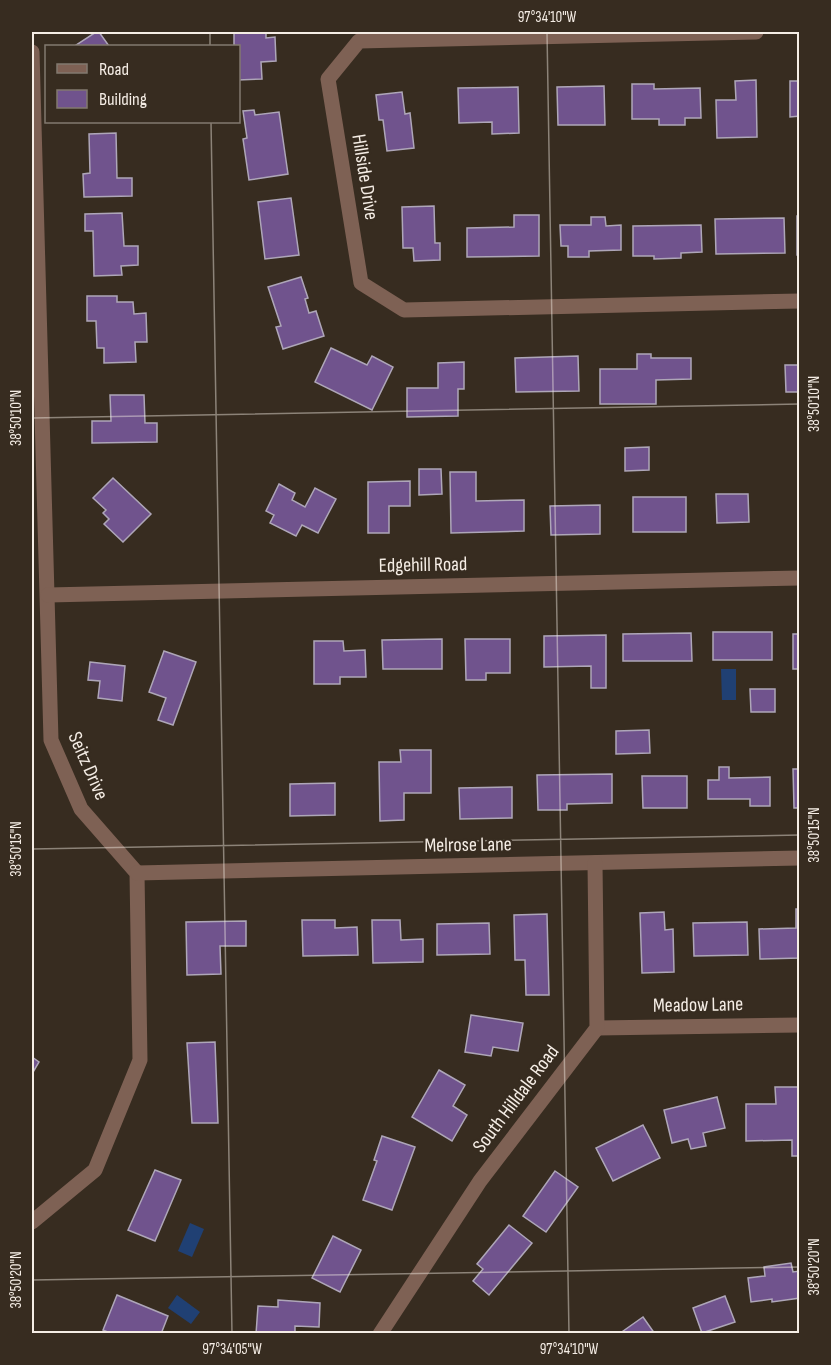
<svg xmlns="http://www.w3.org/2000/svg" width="831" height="1365" viewBox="0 0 831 1365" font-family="'Sofia Sans Condensed',sans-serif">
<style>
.water{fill:#204073}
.building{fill:#70538d;stroke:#aea6b8;stroke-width:1.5}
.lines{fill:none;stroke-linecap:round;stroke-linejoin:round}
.minor{stroke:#7e6154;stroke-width:15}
.ticks{fill:none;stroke:#f5ede5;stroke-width:1.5;stroke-opacity:0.45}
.labels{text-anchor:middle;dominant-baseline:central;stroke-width:4.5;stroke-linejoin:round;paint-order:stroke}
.street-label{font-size:20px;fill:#f5ede5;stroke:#372c20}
.neatline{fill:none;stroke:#f5ede5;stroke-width:2}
.ticks-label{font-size:15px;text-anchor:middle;fill:#f5ede5}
</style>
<rect width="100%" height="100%" fill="#372c20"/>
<g class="water">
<path d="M 721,669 L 736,669 L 736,700 L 722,700 Z"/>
<path d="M 190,1223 L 204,1229 L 192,1257 L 178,1251 Z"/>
<path d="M 177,1295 L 200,1312 L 191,1324 L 168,1308 Z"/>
</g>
<g class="building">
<path d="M 96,32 L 99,32 L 109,46 L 77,46 L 76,45 Z"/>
<path d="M 234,32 L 266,32 L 266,38 L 275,37 L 276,61 L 261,62 L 262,79 L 238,80 L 238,46 L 234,46 Z"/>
<path d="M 756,80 L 757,137 L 717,138 L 716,100 L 736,100 L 735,81 Z"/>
<path d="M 790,81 L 800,81 L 800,116 L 790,117 Z"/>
<path d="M 632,84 L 654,84 L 654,89 L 700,88 L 701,118 L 685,118 L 685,125 L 659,125 L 659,119 L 632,119 Z"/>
<path d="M 604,86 L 605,125 L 558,125 L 557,87 Z"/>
<path d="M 518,87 L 519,133 L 492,134 L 492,122 L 459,123 L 458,88 Z"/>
<path d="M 402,92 L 405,114 L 410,113 L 414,148 L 387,151 L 383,120 L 379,120 L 376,95 Z"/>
<path d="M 254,110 L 255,115 L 279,112 L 288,174 L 249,180 L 243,139 L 247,138 L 243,111 Z"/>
<path d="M 116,133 L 117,178 L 132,178 L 132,196 L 84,197 L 83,174 L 90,173 L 89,134 Z"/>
<path d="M 291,198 L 299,255 L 265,259 L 258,202 Z"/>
<path d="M 434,206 L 435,243 L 440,243 L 440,260 L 414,261 L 413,248 L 403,248 L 402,207 Z"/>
<path d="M 122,213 L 124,246 L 138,246 L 138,265 L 121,266 L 122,275 L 94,276 L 93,231 L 85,231 L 85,214 Z"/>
<path d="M 514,215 L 539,215 L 539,256 L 467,257 L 467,228 L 514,227 Z"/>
<rect x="797" y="216" width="3" height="39"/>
<path d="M 591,217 L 605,217 L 606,226 L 621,225 L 621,250 L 589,251 L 589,257 L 568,257 L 568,246 L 561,246 L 560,225 L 591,225 Z"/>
<path d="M 784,218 L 785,253 L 716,254 L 715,219 Z"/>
<path d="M 701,225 L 702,252 L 681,253 L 681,258 L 654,259 L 654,256 L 633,256 L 633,226 Z"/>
<path d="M 301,277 L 308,298 L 305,299 L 309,313 L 316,311 L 324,336 L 283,349 L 276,327 L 281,326 L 268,287 Z"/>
<path d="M 87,296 L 117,296 L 117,302 L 133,302 L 134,314 L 146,313 L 147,342 L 135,342 L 136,362 L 104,363 L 104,348 L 97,348 L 96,321 L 87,321 Z"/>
<path d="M 331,348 L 367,365 L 372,356 L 393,367 L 372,410 L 315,382 Z"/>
<path d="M 637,354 L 651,354 L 651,358 L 691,358 L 691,379 L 656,380 L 656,404 L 600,404 L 600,369 L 637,369 Z"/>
<path d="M 578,356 L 579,391 L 516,392 L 515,358 Z"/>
<path d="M 464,362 L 464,389 L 458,389 L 458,416 L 407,417 L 407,388 L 438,388 L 438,363 Z"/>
<path d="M 785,365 L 800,365 L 800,392 L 786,392 Z"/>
<path d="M 110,395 L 144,395 L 145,423 L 157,423 L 157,442 L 92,443 L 92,421 L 111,421 Z"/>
<path d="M 649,447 L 649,470 L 625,471 L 625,448 Z"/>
<path d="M 419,469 L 441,469 L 442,494 L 419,495 Z"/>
<path d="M 450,472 L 476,472 L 476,501 L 524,500 L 524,531 L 451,533 Z"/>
<path d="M 113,478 L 151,514 L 123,542 L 104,524 L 109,519 L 103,513 L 106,510 L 93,498 Z"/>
<path d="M 410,481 L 410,506 L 389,506 L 389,533 L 368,533 L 368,482 Z"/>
<path d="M 279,484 L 295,493 L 292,500 L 305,507 L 315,488 L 336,499 L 318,533 L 302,525 L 296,536 L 270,523 L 274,515 L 266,511 Z"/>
<path d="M 716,494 L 748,494 L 749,522 L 717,523 Z"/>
<rect x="633" y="497" width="53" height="35"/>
<path d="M 600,505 L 600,534 L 551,535 L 550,506 Z"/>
<rect x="713" y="632" width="59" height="28"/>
<path d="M 691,633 L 692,661 L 623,661 L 623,634 Z"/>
<rect x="793" y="634" width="7" height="35"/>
<path d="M 606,635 L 606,688 L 591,688 L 591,666 L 544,667 L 544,636 Z"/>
<path d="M 442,639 L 442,669 L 383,669 L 382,640 Z"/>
<path d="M 465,639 L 510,639 L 510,673 L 486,673 L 486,680 L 466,680 Z"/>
<path d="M 314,641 L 343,641 L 344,651 L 365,650 L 366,677 L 340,677 L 340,684 L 314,684 Z"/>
<path d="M 164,651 L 196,662 L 173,725 L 158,720 L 166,698 L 149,692 Z"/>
<path d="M 90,662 L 125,666 L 122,701 L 98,698 L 100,681 L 88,680 Z"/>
<path d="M 750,689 L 775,689 L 775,712 L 751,712 Z"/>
<path d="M 649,730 L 650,753 L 616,754 L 616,731 Z"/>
<path d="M 400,750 L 431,750 L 431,793 L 404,793 L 404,820 L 380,821 L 379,762 L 401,762 Z"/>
<path d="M 719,767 L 729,767 L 729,778 L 770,777 L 770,806 L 750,806 L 750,799 L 708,799 L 708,780 L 719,780 Z"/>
<path d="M 793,769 L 800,769 L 800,808 L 794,808 Z"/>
<path d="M 612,774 L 612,803 L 567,804 L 567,810 L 538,810 L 537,775 Z"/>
<path d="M 642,776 L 687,776 L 687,808 L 643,808 Z"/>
<path d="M 335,783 L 335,815 L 290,816 L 290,784 Z"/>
<path d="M 512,787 L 512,818 L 460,819 L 459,788 Z"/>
<path d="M 796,909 L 800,909 L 800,958 L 760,959 L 759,929 L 796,928 Z"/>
<path d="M 664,912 L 665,930 L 673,929 L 674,972 L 642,973 L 640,913 Z"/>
<path d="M 547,914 L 549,995 L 526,995 L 525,960 L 515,960 L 514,915 Z"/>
<path d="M 302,920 L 335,920 L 335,928 L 357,927 L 358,955 L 303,956 Z"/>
<path d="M 372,920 L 400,920 L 401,940 L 423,939 L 423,962 L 373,963 Z"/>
<path d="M 246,921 L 246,946 L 220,946 L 221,974 L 187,975 L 186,922 Z"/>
<path d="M 747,922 L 748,955 L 694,956 L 693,923 Z"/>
<path d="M 489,923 L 490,954 L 437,955 L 437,924 Z"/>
<path d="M 471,1015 L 523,1023 L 518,1051 L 493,1047 L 491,1056 L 465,1052 Z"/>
<path d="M 215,1042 L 218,1123 L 192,1123 L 187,1043 Z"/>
<path d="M 32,1057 L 39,1062 L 32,1074 Z"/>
<path d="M 439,1070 L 465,1085 L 453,1106 L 467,1115 L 452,1141 L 412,1117 Z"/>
<path d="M 775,1087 L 798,1087 L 800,1156 L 792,1156 L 792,1140 L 746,1141 L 746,1104 L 776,1104 Z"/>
<path d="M 717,1097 L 725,1128 L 703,1133 L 706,1146 L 691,1149 L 688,1139 L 672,1143 L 664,1110 Z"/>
<path d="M 643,1125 L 660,1158 L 613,1181 L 596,1148 Z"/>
<path d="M 382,1136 L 415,1147 L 392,1210 L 363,1200 L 377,1161 L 374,1160 Z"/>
<path d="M 155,1170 L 181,1180 L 155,1241 L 128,1230 Z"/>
<path d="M 555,1171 L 578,1187 L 546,1232 L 523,1216 Z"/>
<path d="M 509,1225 L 532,1243 L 489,1295 L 473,1281 L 483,1269 L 477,1264 Z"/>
<path d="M 333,1236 L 361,1250 L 340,1292 L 312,1278 Z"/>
<path d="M 791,1263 L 793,1272 L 800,1271 L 800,1298 L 772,1302 L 772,1299 L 751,1302 L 748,1278 L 765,1276 L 764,1267 Z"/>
<path d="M 117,1295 L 168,1316 L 161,1334 L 112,1334 L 103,1330 Z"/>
<path d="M 725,1296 L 735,1322 L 702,1333 L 693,1308 Z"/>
<path d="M 278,1300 L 320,1303 L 319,1327 L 295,1326 L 295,1334 L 256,1334 L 258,1306 L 278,1307 Z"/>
<path d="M 643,1317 L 655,1334 L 619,1334 Z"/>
</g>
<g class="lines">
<g class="minor">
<path d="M 756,32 L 359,41 L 328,79 L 361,283 L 404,310 L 800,301"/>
<path d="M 32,52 L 51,740 L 81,809 L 137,873 L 140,1060 L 95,1170 L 32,1222"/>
<path d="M 48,595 L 800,578"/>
<path d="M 137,873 L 800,858"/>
<path d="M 597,1028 L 800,1025"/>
<path d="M 380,1334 L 480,1181 L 597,1028 L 595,863"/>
</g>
</g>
<path class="ticks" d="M 210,32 L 210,46M 547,32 L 569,1334M 211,122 L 232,1334M 32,418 L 800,404M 32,849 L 800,835M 32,1280 L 800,1267"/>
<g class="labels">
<g class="street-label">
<text transform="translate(365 177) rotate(81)">Hillside Drive</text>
<text transform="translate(423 565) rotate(-1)">Edgehill Road</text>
<text transform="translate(88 766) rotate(66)">Seitz Drive</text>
<text transform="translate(468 845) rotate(-1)">Melrose Lane</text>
<text transform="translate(698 1005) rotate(-1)">Meadow Lane</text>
<text transform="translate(516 1099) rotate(-53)">South Hilldale Road</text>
</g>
</g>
<rect width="831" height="1365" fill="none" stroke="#372c20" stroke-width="66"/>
<rect x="45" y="45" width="195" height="78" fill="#372c20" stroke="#83796f" stroke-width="1.5"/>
<rect x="57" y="64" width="30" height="9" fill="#7e6154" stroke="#83796f" stroke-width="1.5"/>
<text x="99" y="75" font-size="18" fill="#f5ede5">Road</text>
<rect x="57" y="90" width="30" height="18" fill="#70538d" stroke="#83796f" stroke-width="1.5"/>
<text x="99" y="105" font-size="18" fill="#f5ede5">Building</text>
<rect x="33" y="33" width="765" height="1299" class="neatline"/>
<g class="ticks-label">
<text x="547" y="22">97°34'10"W</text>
<text transform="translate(814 404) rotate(-90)" y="5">38°50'10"N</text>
<text transform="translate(16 418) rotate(-90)" y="5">38°50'10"N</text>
<text transform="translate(814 835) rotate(-90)" y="5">38°50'15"N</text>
<text transform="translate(16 849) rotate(-90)" y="5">38°50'15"N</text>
<text transform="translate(814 1267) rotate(-90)" y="5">38°50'20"N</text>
<text transform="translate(16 1280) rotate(-90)" y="5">38°50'20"N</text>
<text x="232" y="1354">97°34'05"W</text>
<text x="569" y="1354">97°34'10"W</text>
</g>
</svg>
